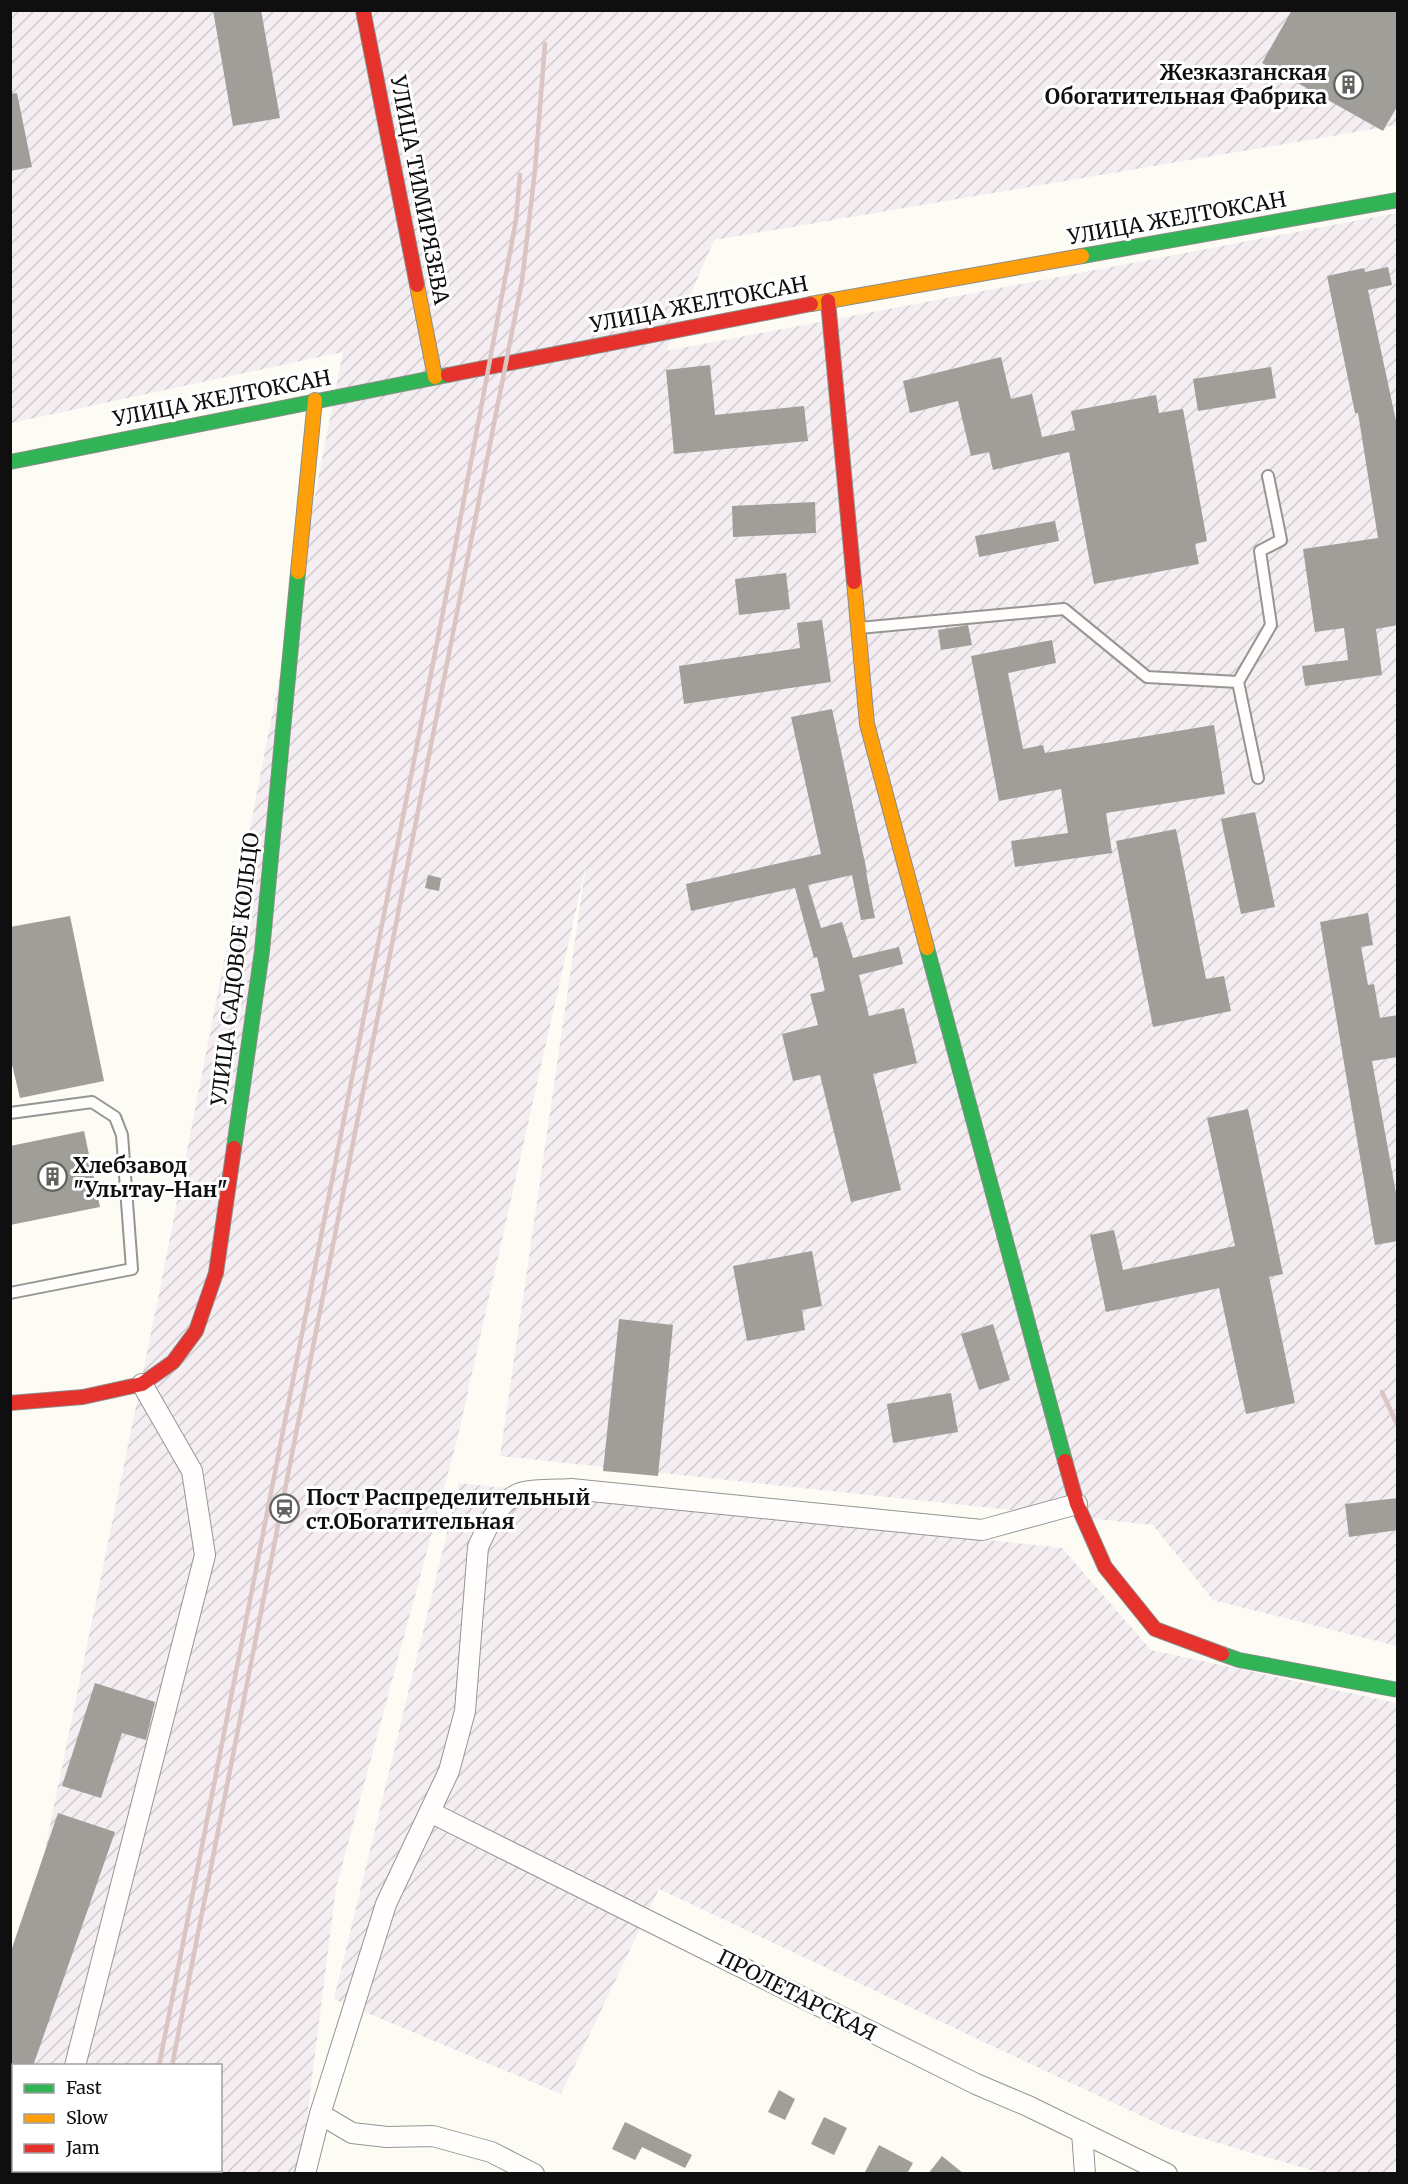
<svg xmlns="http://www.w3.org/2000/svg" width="1408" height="2184" viewBox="0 0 1408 2184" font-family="Merriweather,serif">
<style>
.industrial{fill:url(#industrial-furrows);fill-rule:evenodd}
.building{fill:#a09e99}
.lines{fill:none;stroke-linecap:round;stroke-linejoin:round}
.lane-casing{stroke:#969592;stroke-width:14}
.street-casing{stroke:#969592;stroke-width:22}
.fast-casing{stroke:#8c8c89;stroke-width:16}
.slow-casing{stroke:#8c8c89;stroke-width:16}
.jam-casing{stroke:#8c8c89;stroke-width:16}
.lane{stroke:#fffefd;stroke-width:10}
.street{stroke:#fffefd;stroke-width:20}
.fast{stroke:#30b455;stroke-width:14}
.slow{stroke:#ff9f0a;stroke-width:14}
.jam{stroke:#e5322d;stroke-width:14}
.rail{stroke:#dac5c3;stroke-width:4.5}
.labels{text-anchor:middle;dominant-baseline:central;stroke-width:6;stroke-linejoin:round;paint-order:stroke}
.poi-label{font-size:21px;font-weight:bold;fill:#0f0f0f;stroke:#fff;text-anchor:start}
.street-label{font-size:21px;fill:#0f0f0f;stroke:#fff}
</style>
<defs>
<pattern id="industrial-furrows" width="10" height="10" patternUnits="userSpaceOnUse" patternTransform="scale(1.5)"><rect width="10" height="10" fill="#f4edf1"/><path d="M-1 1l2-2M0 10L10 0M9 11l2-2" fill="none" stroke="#d0cacd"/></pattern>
</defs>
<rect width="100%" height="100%" fill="#fcfbf4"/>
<g class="industrial">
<path d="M 11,11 L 1397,11 L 1397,125 L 714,240 L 666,351 L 1397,213 L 1397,1646 L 1213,1600 L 1153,1525 L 500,1456 L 586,865 L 457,1440 L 336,1888 L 300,2173 L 11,2174 L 11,2016 L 158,1299 L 343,352 L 11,423 ZM 14,2066 L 220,2066 L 220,2170 L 14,2170 Z"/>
<path d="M 459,1483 L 1062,1548 L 1151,1650 L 1397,1703 L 1397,2173 L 1321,2173 L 1167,2128 L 659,1889 L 561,2094 L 334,1999 Z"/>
</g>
<g class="building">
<path d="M 213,10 L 261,10 L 280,118 L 233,126 Z"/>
<path d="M 1292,10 L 1398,10 L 1398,105 L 1383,131 L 1262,63 Z"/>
<path d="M 17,93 L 32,167 L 10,171 L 10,94 Z"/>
<path d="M 1388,267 L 1392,285 L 1368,290 L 1396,421 L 1398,421 L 1398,625 L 1376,629 L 1382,675 L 1305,686 L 1302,666 L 1348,660 L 1344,628 L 1315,632 L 1303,549 L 1378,538 L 1358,413 L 1355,413 L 1327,276 L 1364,268 L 1365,272 Z"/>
<path d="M 1001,357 L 1011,399 L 1032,394 L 1042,437 L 1075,430 L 1071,411 L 1156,395 L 1159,413 L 1183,409 L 1207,541 L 1195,544 L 1199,564 L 1094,584 L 1069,452 L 993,470 L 989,452 L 971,456 L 958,401 L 910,413 L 903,381 Z"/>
<path d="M 710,365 L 715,415 L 804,406 L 808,441 L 674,454 L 666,370 Z"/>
<path d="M 1271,367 L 1276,398 L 1198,411 L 1193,379 Z"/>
<path d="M 815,502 L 816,533 L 733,537 L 732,506 Z"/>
<path d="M 1055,521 L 1059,541 L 979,557 L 975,536 Z"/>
<path d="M 786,573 L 790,609 L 739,615 L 735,579 Z"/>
<path d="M 822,620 L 831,682 L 684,704 L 679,666 L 800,648 L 797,623 Z"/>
<path d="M 968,625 L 972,645 L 941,650 L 938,630 Z"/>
<path d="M 1052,640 L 1056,663 L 1008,673 L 1023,749 L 1043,745 L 1045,753 L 1214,725 L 1225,794 L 1106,813 L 1112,853 L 1015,867 L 1011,841 L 1068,833 L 1061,789 L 999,801 L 971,656 Z"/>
<path d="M 832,709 L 867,872 L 866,872 L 875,918 L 861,920 L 852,875 L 808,885 L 821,928 L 842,922 L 853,958 L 899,947 L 903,964 L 859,975 L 869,1016 L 904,1008 L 917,1063 L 873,1074 L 901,1190 L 851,1202 L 820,1075 L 793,1081 L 782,1034 L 818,1025 L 810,994 L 825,991 L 817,957 L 814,958 L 795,888 L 691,911 L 686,884 L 821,854 L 791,717 Z"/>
<path d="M 1255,812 L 1275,907 L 1241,914 L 1221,819 Z"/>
<path d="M 1176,829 L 1206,979 L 1224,976 L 1231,1011 L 1153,1027 L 1116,841 Z"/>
<path d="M 428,875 L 441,878 L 439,891 L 425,888 Z"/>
<path d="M 1368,913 L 1373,945 L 1361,947 L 1368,985 L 1374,984 L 1380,1018 L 1398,1015 L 1398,1057 L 1372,1061 L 1398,1204 L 1398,1241 L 1375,1245 L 1320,922 Z"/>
<path d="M 70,916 L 104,1081 L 20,1098 L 10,1056 L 10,927 Z"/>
<path d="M 1248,1109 L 1283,1274 L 1269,1277 L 1295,1403 L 1246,1414 L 1219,1288 L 1106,1312 L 1090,1235 L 1114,1230 L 1123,1270 L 1235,1246 L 1207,1118 Z"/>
<path d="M 84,1131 L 100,1207 L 10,1225 L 10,1146 Z"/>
<path d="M 812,1251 L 822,1306 L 802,1310 L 805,1330 L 747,1341 L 733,1266 Z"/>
<path d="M 619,1319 L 673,1325 L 658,1476 L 603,1471 Z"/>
<path d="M 993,1324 L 1010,1380 L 979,1390 L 961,1334 Z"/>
<path d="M 951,1393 L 958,1432 L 893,1443 L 887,1404 Z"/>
<path d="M 1398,1498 L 1398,1530 L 1349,1537 L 1345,1504 Z"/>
<path d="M 95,1683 L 155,1702 L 146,1740 L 122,1733 L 101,1798 L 62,1786 Z"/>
<path d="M 58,1813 L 115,1832 L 33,2066 L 10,2066 L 10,1954 Z"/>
<path d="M 779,2090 L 795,2099 L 785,2120 L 768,2112 Z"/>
<path d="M 824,2117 L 847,2128 L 834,2155 L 811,2144 Z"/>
<path d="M 625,2122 L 692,2155 L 685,2168 L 642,2147 L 635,2160 L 612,2149 Z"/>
<path d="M 879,2145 L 913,2163 L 907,2174 L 864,2174 Z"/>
<path d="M 942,2156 L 964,2174 L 928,2174 Z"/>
</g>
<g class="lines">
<defs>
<g id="lane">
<path d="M 859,628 L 1064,609 L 1147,677 L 1238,682 L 1258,778"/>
<path d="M 1238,682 L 1271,625 L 1260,551 L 1281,540 L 1268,476"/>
<path d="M 10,1113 L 92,1102 L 115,1117 L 122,1135 L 132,1269 L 10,1293"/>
</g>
<g id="street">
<path d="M 430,1812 L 976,2084 L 1028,2106 L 1167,2174"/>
<path d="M 75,2066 L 205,1555 L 192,1471 L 142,1384"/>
<path d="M 320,2114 L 352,2133 L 387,2137 L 433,2136 L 491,2152 L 534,2174"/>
<path d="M 1082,2132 L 1085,2174"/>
<path d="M 48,2174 L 48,2170"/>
<path d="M 305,2174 L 320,2114 L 386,1904 L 449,1771 L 465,1711 L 478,1547 C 487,1528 497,1503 518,1494 C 528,1489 559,1490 571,1489 L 982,1530 L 1077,1504"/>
</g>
<g id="fast">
<path d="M 1082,256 L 1398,200"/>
<path d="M 10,462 L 448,375"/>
<path d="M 927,948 L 1065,1461"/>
<path d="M 234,1148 L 262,951 L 298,572"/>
<path d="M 1222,1654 L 1239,1660 L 1398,1690"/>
</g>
<g id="slow">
<path d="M 417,285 L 435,377"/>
<path d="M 811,304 L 1082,256"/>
<path d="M 298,572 L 315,400"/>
<path d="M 854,582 L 867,724 L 927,948"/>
</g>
<g id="jam">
<path d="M 363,10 L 417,285"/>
<path d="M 828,301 L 854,582"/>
<path d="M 448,375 L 811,304"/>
<path d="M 10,1403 L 83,1397 L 142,1384 L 173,1362 L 196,1331 L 216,1273 L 234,1148"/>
<path d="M 1065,1461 L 1077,1504 L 1105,1567 L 1155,1629 L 1222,1654"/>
</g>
</defs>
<use href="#lane" class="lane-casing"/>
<use href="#street" class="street-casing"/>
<use href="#fast" class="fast-casing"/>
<use href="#slow" class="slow-casing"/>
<use href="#jam" class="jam-casing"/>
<use href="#lane" class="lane"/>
<use href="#street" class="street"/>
<use href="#fast" class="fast"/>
<use href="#slow" class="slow"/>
<use href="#jam" class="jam"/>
<g class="rail">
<path d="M 1382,1392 L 1398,1426"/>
<path d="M 159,2066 L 443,612 L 516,220 L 520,175"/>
<path d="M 172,2066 L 522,281 L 535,170 L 545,44"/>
<path d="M 138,2174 L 138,2170"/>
<path d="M 151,2174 L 151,2170"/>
</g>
</g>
<defs>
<symbol id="building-ring" viewBox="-11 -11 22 22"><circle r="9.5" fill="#fff" stroke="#62625f" stroke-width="1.5"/><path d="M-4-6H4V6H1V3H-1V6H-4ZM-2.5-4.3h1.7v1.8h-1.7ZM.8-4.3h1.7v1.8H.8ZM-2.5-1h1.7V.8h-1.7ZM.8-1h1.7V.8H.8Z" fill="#62625f"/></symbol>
<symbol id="station-ring" viewBox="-11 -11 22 22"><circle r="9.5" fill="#fff" stroke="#62625f" stroke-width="1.5"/><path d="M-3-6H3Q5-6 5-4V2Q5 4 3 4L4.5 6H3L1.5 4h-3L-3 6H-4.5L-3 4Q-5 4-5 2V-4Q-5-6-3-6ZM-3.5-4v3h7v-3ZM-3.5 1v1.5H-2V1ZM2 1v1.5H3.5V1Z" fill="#62625f"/></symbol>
</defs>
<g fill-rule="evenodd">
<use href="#building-ring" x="1332" y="68" width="33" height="33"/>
<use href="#building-ring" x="36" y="1160" width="33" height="33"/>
<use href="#station-ring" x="268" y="1492" width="33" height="33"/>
</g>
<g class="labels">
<g class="poi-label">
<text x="1327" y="72" text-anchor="end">Жезказганская<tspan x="1327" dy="24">Обогатительная Фабрика</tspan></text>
<text x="73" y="1165">Хлебзавод<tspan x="73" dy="24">"Улытау-Нан"</tspan></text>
<text x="306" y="1497">Пост Распределительный<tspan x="306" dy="24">ст.ОБогатительная</tspan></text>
</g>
<g class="street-label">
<text transform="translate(420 190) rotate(79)">УЛИЦА ТИМИРЯЗЕВА</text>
<text transform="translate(1177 218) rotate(-10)">УЛИЦА ЖЕЛТОКСАН</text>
<text transform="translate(699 304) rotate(-11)">УЛИЦА ЖЕЛТОКСАН</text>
<text transform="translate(222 398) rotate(-11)">УЛИЦА ЖЕЛТОКСАН</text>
<text transform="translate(235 969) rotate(-83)">УЛИЦА САДОВОЕ КОЛЬЦО</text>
<text transform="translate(797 1995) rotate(27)">ПРОЛЕТАРСКАЯ</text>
</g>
</g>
<rect width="1408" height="2184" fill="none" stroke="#0f0f0f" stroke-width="24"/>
<rect x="12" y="2064" width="210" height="108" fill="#ffffff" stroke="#9f9f9f" stroke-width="1.5"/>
<rect x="24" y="2084" width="30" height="9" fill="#30b455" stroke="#9f9f9f" stroke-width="1.5"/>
<text x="66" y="2094" font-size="18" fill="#0f0f0f">Fast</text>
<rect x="24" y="2114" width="30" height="9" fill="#ff9f0a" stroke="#9f9f9f" stroke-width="1.5"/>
<text x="66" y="2124" font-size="18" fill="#0f0f0f">Slow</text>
<rect x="24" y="2144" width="30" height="9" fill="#e5322d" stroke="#9f9f9f" stroke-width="1.5"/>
<text x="66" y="2154" font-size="18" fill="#0f0f0f">Jam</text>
</svg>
